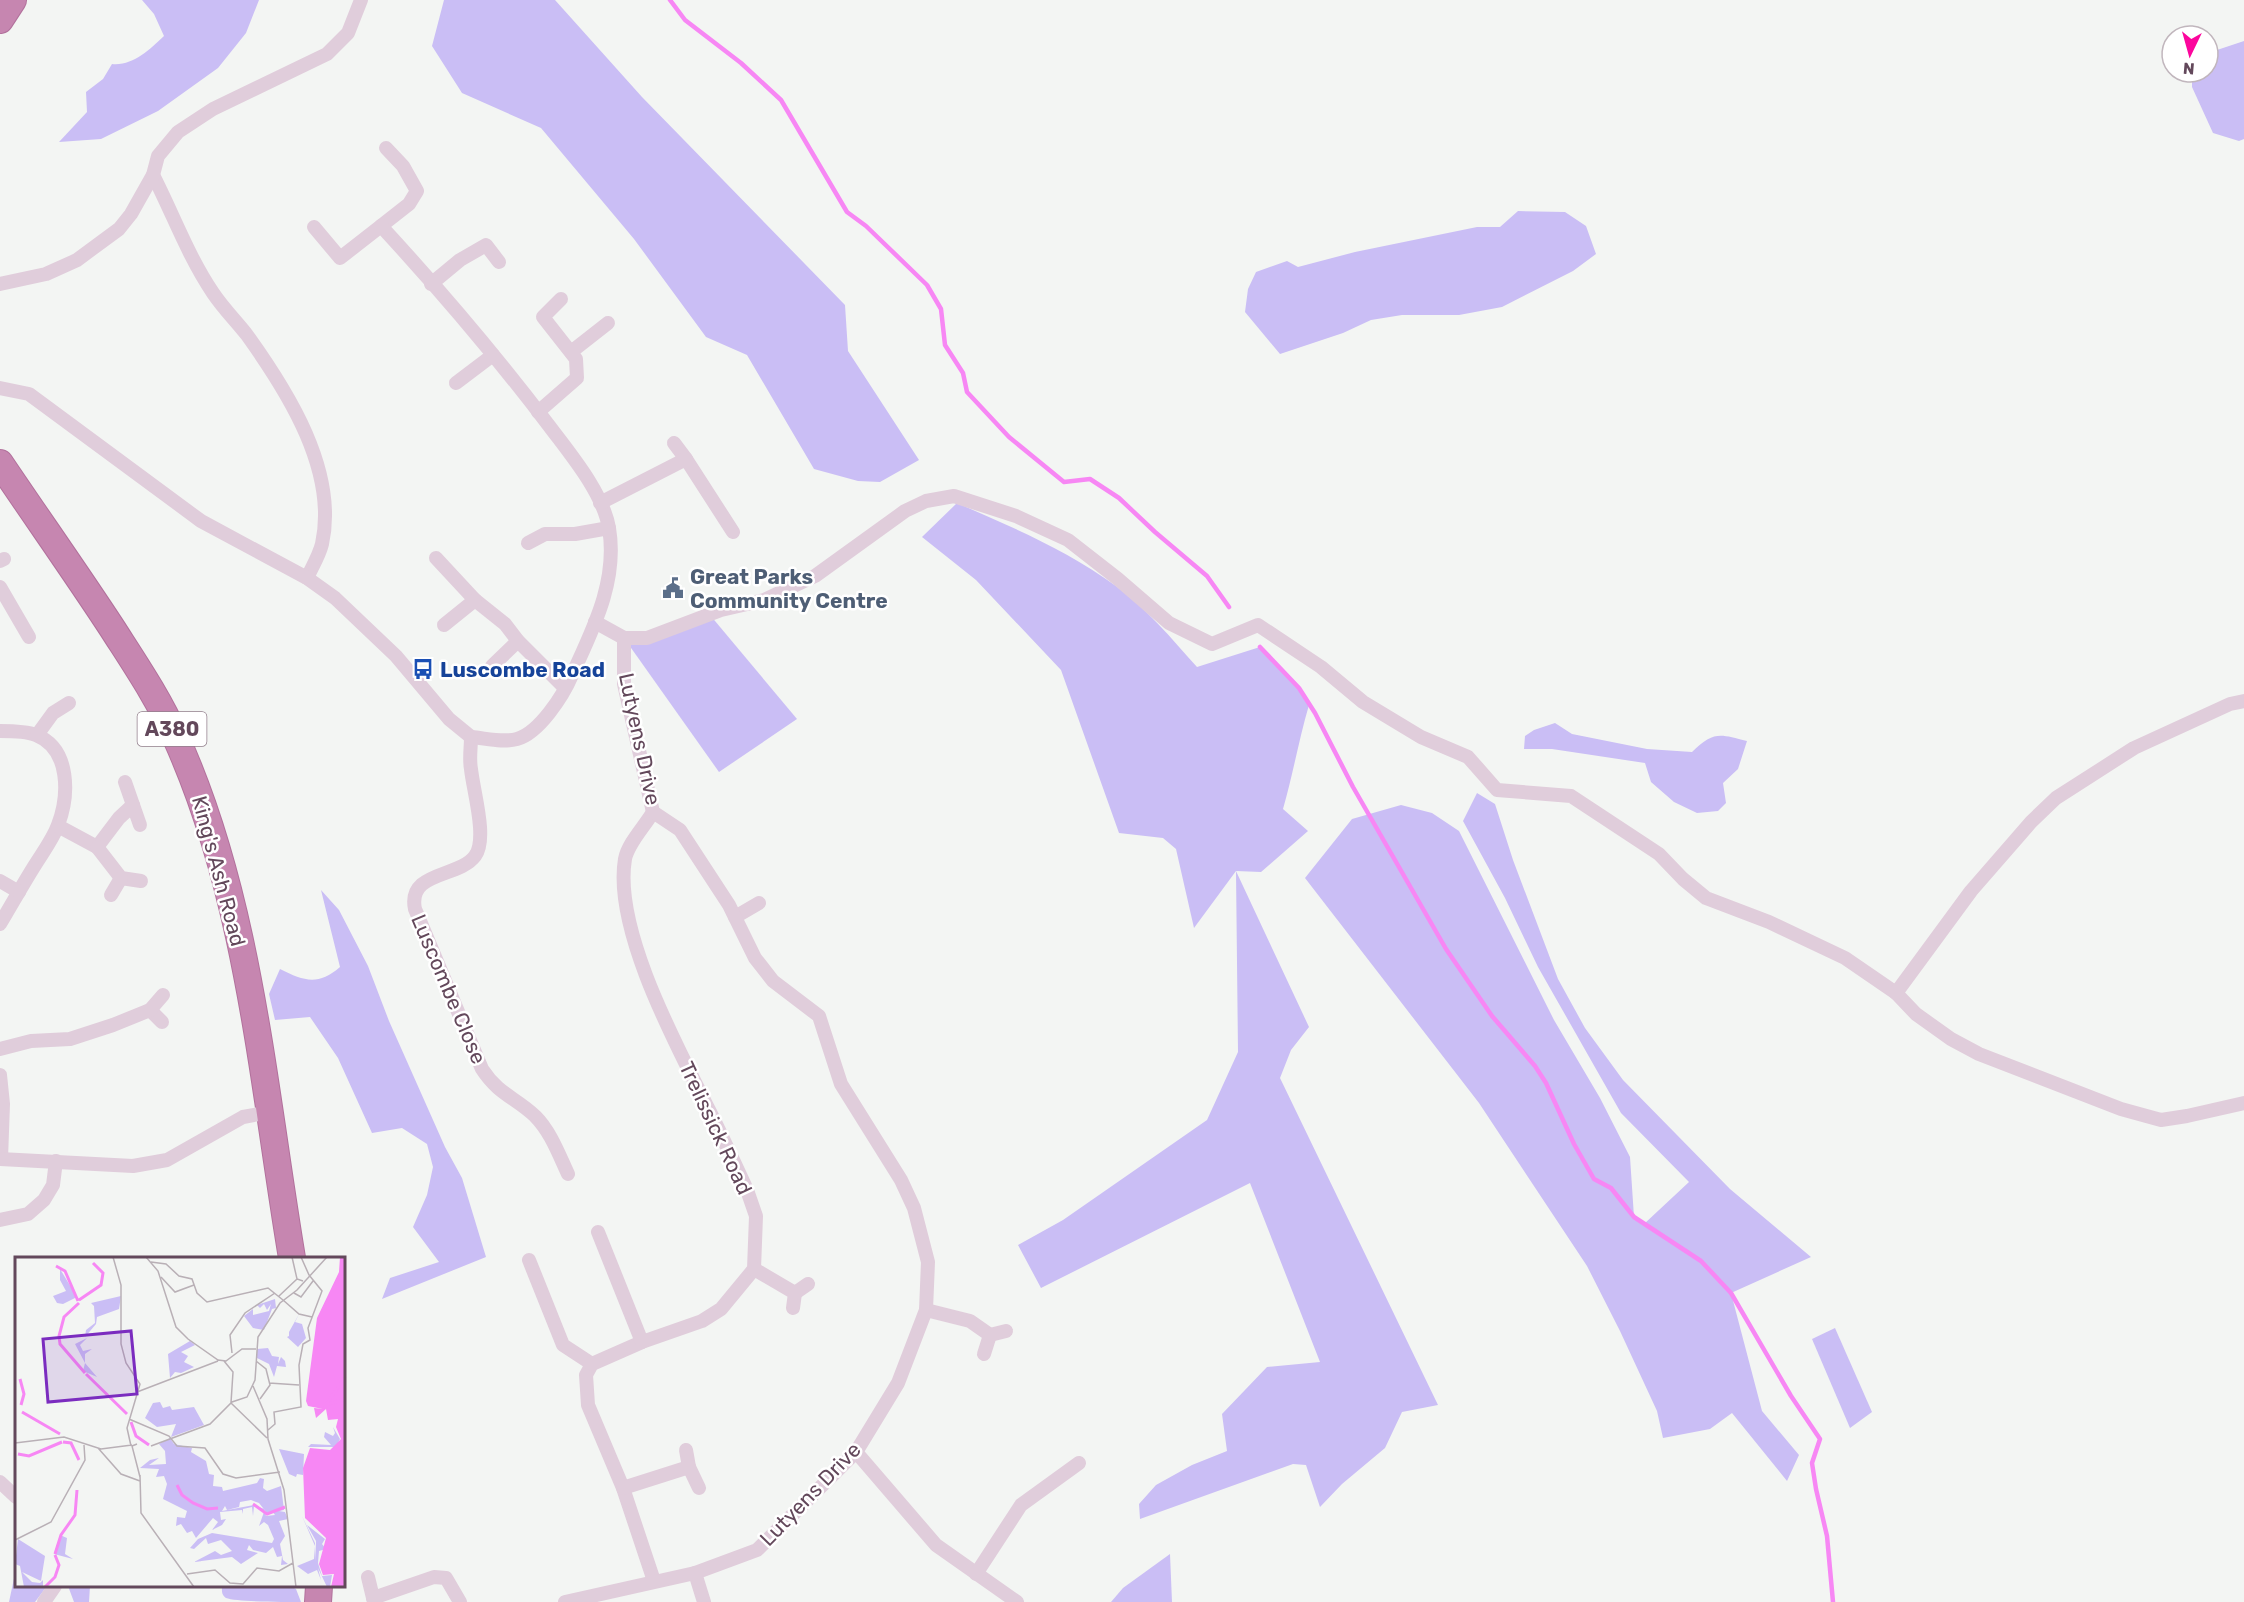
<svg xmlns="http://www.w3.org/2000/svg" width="2244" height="1602" viewBox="0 0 2244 1602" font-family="Rubik,sans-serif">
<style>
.green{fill:#cabef5}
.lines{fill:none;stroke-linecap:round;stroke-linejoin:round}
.stream{stroke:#f787f4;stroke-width:4.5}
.highway-casing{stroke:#b2719c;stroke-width:28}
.street{stroke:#e0cddb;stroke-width:14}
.highway{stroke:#c686b0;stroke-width:26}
.labels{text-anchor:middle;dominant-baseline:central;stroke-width:5;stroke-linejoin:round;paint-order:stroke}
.shield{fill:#fff;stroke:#927f8c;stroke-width:1.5}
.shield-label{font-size:20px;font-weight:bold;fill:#63485b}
.service-label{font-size:21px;font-weight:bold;fill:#4e5e75;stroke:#fff;text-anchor:start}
.transit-label{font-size:21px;font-weight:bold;fill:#164399;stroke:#fff;text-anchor:start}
.street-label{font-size:21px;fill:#63485b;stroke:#fff}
.inset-river{fill:none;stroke:#f787f4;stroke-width:3}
.inset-road{fill:none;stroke:#b9b0b6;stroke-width:1.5}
.view{fill:#7b2cbf;fill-opacity:0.15;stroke:#7b2cbf;stroke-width:3}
.inset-edge{fill:none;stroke:#63485b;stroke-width:3}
</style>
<rect width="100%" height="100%" fill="#f3f5f3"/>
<g class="green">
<path d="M 142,0 L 259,0 L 246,33 L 218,68 L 158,111 L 101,139 L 59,142 L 87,112 L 86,92 L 103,79 L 112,64 C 133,66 149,50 164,36 L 154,14 Z"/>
<path d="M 444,0 L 555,0 L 642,97 L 845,305 L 848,351 L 919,460 L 880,482 L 858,481 L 814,469 L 747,355 L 706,337 L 634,239 L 541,128 L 462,93 L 432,46 Z"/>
<path d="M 2244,41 L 2244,139 L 2239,141 L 2213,133 L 2192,87 L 2192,72 L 2208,72 L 2208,53 Z"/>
<path d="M 1518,211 L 1565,212 L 1586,226 L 1596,254 L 1573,271 L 1502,307 L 1459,315 L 1402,315 L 1371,320 L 1343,333 L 1280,354 L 1245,312 L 1248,289 L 1256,272 L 1287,261 L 1298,267 L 1355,252 L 1477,227 L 1500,227 Z"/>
<path d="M 957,503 C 1012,527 1067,550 1116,586 C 1146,608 1172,639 1197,667 L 1260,647 L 1299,688 L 1309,705 C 1299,739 1293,774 1283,809 L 1308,831 L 1261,872 L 1236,871 L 1309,1027 L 1291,1050 L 1280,1078 L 1438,1405 L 1402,1412 L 1385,1448 L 1342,1484 L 1320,1507 L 1306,1465 L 1293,1464 L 1140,1519 L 1139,1504 L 1156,1485 L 1192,1465 L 1227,1451 L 1222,1414 L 1267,1367 L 1320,1362 L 1250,1183 L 1041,1288 L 1018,1245 L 1063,1220 L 1207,1120 L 1238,1052 L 1236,871 L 1194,928 L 1176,849 L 1163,838 L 1119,833 L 1061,670 L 976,580 L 922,537 Z"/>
<path d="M 710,615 L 797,719 L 719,772 L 624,638 Z"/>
<path d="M 1555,723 L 1572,734 L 1647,749 L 1692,752 C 1714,731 1719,734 1747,741 L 1738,769 L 1723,783 L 1726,803 L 1718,811 L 1697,813 L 1674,802 L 1651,782 L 1645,763 L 1552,749 L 1524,749 L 1525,736 L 1534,730 Z"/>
<path d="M 1477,793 L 1495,804 L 1513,860 L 1558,979 L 1585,1028 L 1623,1080 L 1730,1189 L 1811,1257 L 1731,1293 L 1762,1411 L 1799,1455 L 1787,1481 L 1732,1413 L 1710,1429 L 1663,1438 L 1657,1411 L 1620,1331 L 1587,1266 L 1479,1103 L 1305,878 L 1352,819 L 1401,805 L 1432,813 L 1459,831 L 1554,1020 L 1600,1098 L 1630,1157 L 1634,1217 L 1644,1224 L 1689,1182 L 1621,1113 L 1538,967 L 1505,898 L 1463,821 Z"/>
<path d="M 321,890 L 339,910 L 368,966 L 389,1021 L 445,1147 L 462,1178 L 486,1257 L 382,1299 L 390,1278 L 439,1262 L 413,1227 L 427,1195 L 433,1167 L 427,1144 L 402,1128 L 372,1133 L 338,1058 L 310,1017 L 275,1020 L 269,994 L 280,969 C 304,981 318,986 340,967 Z"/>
<path d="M 1835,1328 L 1872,1412 L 1850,1428 L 1812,1339 Z"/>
<path d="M 1170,1554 L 1172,1602 L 1111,1602 L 1123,1588 Z"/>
<path d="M 16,1569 L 16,1586 L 47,1586 L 35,1602 L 9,1602 Z"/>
<path d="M 68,1586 L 90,1586 L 89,1602 L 74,1602 Z"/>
<path d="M 222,1586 L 290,1586 L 296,1589 L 301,1602 C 286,1602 236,1602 226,1598 C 221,1595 222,1590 222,1586 Z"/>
</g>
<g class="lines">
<g class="stream">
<path d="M 670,0 L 685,20 L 741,63 L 781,100 L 847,212 L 866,226 L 927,285 L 941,309 L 945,345 L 963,373 L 967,392 L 1009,437 L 1064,482 L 1090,479 L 1119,498 L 1155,532 L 1207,576 L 1229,607"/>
<path d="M 1260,647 L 1299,688 L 1315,713 L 1353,787 L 1446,949 L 1492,1016 L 1535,1066 L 1546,1083 L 1574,1144 L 1594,1179 L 1611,1188 L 1634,1217 L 1701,1261 L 1731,1293 L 1791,1396 L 1820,1439 L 1812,1463 L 1816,1489 L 1827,1536 L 1833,1602"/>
</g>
<defs>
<g id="highway">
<path d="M 0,20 L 13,0"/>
<path d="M 0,463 C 37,518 76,573 112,628 C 135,664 159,699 176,738 C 249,899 263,1085 292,1258"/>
<path d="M 318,1602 L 319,1586"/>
</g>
</defs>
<use href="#highway" class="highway-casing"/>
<g class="street">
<path d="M 153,175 C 173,214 188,256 213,293 C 223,308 236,321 247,335 C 288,392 338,471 322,544 C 319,556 312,567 307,578"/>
<path d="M 381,226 L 409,204 L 417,191 L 403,166 L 386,148"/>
<path d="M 314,227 L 340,258 L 381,226 C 440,290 497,357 550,427 C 571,455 603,493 609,528 C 618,581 593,629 572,675 C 563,696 539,733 517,739 C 503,743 485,738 471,737"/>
<path d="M 0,284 L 46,274 L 77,260 L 119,229 L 131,214 L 153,175 L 158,156 L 178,132 L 213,109 L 327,54 L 348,33 L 361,0"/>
<path d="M 431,284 L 460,260 L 486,245 L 499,262"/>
<path d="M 571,352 L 608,323"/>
<path d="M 456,383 L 493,355"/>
<path d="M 0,388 L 29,394 L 201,521 L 307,578 L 335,598 L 396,656 L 449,719 L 471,737"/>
<path d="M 538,412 L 577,378 L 576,359 L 543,317 L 561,299"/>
<path d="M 674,443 L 686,459"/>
<path d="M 600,503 L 686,459 L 733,532"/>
<path d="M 528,543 L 545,534 L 575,534 L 609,528"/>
<path d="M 436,558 L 475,600 L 505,624 L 518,641 L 565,688"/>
<path d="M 0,561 L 4,559"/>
<path d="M 0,587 L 29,637"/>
<path d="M 595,622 L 624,638 L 647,638 L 721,610 L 764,600 L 815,576 L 905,511 L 926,501 L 954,496 L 1016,516 L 1068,540 L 1118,579 L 1169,623 L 1212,644 L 1258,625 L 1321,667 L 1363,702 L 1421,737 L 1468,757 L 1497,790 L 1571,796 L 1659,854 L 1683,879 L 1706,898 L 1769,922 L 1845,958 L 1896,993 L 1916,1014 L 1951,1039 L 1979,1054 L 2121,1109 L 2161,1120 L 2187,1116 L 2244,1103"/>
<path d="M 444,625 L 475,600"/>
<path d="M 492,666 L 518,641"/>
<path d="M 0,731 C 12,731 26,731 36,735 C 71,749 69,796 58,825 C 53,839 43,852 35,865 C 23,884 12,904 0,924"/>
<path d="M 37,735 L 53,713 L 69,703"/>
<path d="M 471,737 C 471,748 469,759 471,769 C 473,790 488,839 475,856 C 459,878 407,871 415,909 L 482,1069 C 499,1095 515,1097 535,1116 C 551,1132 559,1155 568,1174"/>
<path d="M 125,782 L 140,825"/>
<path d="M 653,812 C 645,826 628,843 625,859 C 613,930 678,1048 710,1112 C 723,1138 735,1164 747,1190 L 756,1216 L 754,1269 L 721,1309 L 702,1321 L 642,1342 L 592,1364 L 586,1375 L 588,1405 L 623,1488 L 654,1581"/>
<path d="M 58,826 L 97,847 L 119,818 L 133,805"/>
<path d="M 97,847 L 121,878 L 141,881"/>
<path d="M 0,881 L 19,892"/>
<path d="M 111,895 L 121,878"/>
<path d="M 735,917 L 759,903"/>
<path d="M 1896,993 L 1971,891 L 2031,822 L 2056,798 L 2134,748 L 2230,704 L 2244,701"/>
<path d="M 150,1010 L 162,1022"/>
<path d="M 0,1049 L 31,1041 L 70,1039 L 113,1025 L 150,1010 L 163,995"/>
<path d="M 0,1075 L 3,1104 L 1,1159"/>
<path d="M 0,1159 L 133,1166 L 167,1160 L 243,1117 L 270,1112"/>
<path d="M 0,1220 L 28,1214 L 44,1200 L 53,1185 L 56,1161"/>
<path d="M 598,1232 L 642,1342"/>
<path d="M 529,1260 L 563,1345 L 592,1364"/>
<path d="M 754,1269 L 795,1293 L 793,1308"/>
<path d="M 795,1293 L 808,1284"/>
<path d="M 926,1310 L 970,1321 L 990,1335 L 984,1354"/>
<path d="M 990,1335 L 1006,1331"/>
<path d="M 686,1450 L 689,1467"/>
<path d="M 856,1452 L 936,1545 L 1017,1602"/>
<path d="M 0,1482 L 16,1497"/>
<path d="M 623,1488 L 689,1467 L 699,1488"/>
<path d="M 695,1573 L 704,1602"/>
<path d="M 976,1574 L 1021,1505 L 1079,1463"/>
<path d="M 368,1577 L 374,1602"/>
<path d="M 373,1598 L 434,1577 L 446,1578 L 460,1602"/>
<path d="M 44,1602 L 55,1586"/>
<path d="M 565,1602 L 695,1573 L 757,1550 L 856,1452 L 898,1383 L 926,1310 L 928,1262 L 914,1208 L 901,1180 L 841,1084 L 819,1016 L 773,981 L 755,958 L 729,905 L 680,830 L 653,812 L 624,684 L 624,638"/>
</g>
<use href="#highway" class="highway"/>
</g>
<defs>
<symbol id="civic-bare" viewBox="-9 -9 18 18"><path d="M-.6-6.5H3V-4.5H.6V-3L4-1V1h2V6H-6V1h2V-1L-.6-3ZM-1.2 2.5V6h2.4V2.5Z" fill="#5c6f8a" stroke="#fff" stroke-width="2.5" paint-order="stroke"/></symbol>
<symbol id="bus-bare" viewBox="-9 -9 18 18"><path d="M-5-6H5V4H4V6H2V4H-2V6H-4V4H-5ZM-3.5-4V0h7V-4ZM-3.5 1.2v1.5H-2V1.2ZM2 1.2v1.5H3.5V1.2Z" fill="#1a4fb4" stroke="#fff" stroke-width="2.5" paint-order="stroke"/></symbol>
</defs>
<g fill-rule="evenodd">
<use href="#civic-bare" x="658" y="573" width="30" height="30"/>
<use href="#bus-bare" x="408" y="654" width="30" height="30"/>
</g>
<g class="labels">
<rect class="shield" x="137.5" y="712" width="69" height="34" rx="4.5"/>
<g class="shield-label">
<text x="172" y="729">A380</text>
</g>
<g class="service-label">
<text x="690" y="576">Great Parks<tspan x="690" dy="24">Community Centre</tspan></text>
</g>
<g class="transit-label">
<text x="440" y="669">Luscombe Road</text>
</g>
<g class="street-label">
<text transform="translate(640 739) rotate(78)">Lutyens Drive</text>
<text transform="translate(219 871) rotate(75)">King's Ash Road</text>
<text transform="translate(449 989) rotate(67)">Luscombe Close</text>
<text transform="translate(716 1128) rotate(65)">Trelissick Road</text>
<text transform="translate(810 1494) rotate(-46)">Lutyens Drive</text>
</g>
</g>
<g transform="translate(15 1257)">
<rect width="330" height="330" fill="#f3f5f3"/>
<path d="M 45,12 L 62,40 L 48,47 L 42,46 L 38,39 L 51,34 L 45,23 ZM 106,39 L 104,52 L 82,60 L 81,67 L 70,80 L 71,73 L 80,66 L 79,49 L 76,46 ZM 260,42 L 261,51 L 257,52 L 249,73 L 238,71 L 229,59 L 238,52 L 238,58 L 254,54 L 256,47 L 252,53 L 249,47 L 245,51 L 242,48 ZM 284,57 L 280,65 L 287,67 L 291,81 L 283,90 L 272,80 L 274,79 L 274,75 ZM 72,81 L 65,88 L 68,94 L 77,92 L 70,97 L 70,106 L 82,120 L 68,114 L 70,106 L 60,87 ZM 175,84 L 180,88 L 166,95 L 173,99 L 169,105 L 179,110 L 166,116 L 160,115 L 155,121 L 153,97 ZM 253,91 L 257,99 L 264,100 L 263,107 L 266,100 L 270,104 L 271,110 L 262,109 L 259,120 L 254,107 L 242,101 L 242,92 ZM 145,145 L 148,151 L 155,149 L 157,153 L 179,150 L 189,168 L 156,180 L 161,167 L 142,170 L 130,161 L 138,146 ZM 318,170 L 325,182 L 321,190 L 293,190 L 296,187 L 316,188 L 309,180 L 310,175 L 318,179 L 320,176 ZM 155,181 L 159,187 L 177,191 L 176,195 L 191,204 L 194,217 L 199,218 L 198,229 L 207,230 L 208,234 L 242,226 L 245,221 L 249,222 L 248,231 L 252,234 L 266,229 L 269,253 L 264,254 L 270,255 L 273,262 L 264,264 L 270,279 L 265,287 L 268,303 L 273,307 L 266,308 L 267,299 L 262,300 L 258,290 L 251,296 L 238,293 L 234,288 L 232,293 L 243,296 L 226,307 L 217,300 L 179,305 L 200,294 L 206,298 L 217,294 L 206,283 L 193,287 L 191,281 L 179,292 L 175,291 L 183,282 L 197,276 L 257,286 L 259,282 L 253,268 L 249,265 L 244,269 L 249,255 L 239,249 L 238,259 L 237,250 L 228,252 L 228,257 L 227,253 L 205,255 L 206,263 L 211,262 L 207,268 L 197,273 L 203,265 L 198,261 L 181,281 L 177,274 L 172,276 L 166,267 L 161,269 L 162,260 L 170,261 L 172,254 L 148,242 L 152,227 L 149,219 L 141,220 L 144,212 L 125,211 L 135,203 L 144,201 L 134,208 L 151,207 L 150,194 L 144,187 ZM 236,243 L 244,246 L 252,256 L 257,254 L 260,258 L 251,259 L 249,252 L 239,248 L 207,254 L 210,249 L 212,253 L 224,250 L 225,245 ZM 264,192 L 289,197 L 288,218 L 282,217 L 281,220 L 274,217 ZM 287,259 L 300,286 L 301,304 L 301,284 L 292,268 L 310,282 L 307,287 L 311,292 L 304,294 L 303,306 L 307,319 L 317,318 L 315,330 L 312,330 L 303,311 L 306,323 L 302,313 L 293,317 L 282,309 L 299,302 L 300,289 ZM 45,278 L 52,281 L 50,297 L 58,302 L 39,297 ZM 3,282 L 30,299 L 26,324 L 7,315 L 17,325 L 25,326 L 28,323 L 28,330 L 9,330 L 5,309 L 0,307 Z" fill="#cabef5" fill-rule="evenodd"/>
<path d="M 325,0 L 330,0 L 330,330 L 316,330 L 319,317 L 308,318 L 304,307 L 311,281 L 290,261 L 288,211 L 295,191 L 315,193 L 326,182 L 321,170 L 323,162 L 313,163 L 311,152 L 301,161 L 299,151 L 308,152 L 293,149 L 291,144 L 302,61 L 324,15 Z" fill="#f787f4"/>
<path class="inset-river" d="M 41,9 L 50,14 L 63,44M 64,43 L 86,28 L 88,16 L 78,6M 64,46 L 49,60 L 44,79 L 45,87 L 70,116M 71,117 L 112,157M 5,122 L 9,137 L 6,148M 311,148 L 330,142M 308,152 L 330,120M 7,155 L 45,177M 116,165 L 121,179 L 134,188M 48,185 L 56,186 L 64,203M 3,197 L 14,199 L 47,185M 162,228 L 167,238 L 178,246 L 192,252 L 203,251M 238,247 L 252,257 L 270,250M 40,297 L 46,278 L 60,258 L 62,233M 30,330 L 40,320 L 44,308 L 40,298"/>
<path class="inset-road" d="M 98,0 L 106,28 L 106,87 L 111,106 L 125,127 L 112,171 L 116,189M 131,0 L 143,14 L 161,70 L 173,82 L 203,103 L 211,104 L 227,92 L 241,92M 277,0 L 282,22 L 288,24M 286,0 L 294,18M 136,5 L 151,7 L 164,19 L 177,22 L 182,36 L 192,45 L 253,31 L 268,43M 146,20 L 160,35 L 179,28M 279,36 L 286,40 L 298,24M 264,39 L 282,22M 268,43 L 284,57 L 297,60M 217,96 L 215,78 L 230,56 L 260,36M 209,104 L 218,115 L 216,146 L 252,181M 241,104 L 251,112 L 255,128 L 245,142M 254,126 L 284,128M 238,129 L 252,162 L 253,182 L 269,233 L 281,330M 122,135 L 203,104M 114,162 L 154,179 L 162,189 L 190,191 L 208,217 L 221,221 L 265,215M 253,173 L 260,167 L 259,155 L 286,150 L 284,108 L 288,87 L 295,83 L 293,71 L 307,34 L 294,18M 0,186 L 49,180 L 86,192 L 117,188M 122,187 L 117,189 L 125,220M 136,189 L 195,167 L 217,145 L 232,140 L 240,123 L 243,80 L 265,46 L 282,33 L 312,0M 83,191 L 106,217 L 125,224M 125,218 L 126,256 L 179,330M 0,283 L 36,265 L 70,203 L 69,188M 172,317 L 200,313 L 215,326 L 228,327 L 242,311 L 264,314 L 278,306"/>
<path class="view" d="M 116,74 L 122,137 L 33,145 L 28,82 Z"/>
<rect width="330" height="330" class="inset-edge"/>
</g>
<g transform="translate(2190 54) rotate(185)"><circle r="28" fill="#ffffff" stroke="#c1b6bd" stroke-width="1.5"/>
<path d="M0-4.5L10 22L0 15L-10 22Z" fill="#fc069d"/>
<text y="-9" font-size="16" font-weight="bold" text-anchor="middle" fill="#63485b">N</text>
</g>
</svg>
